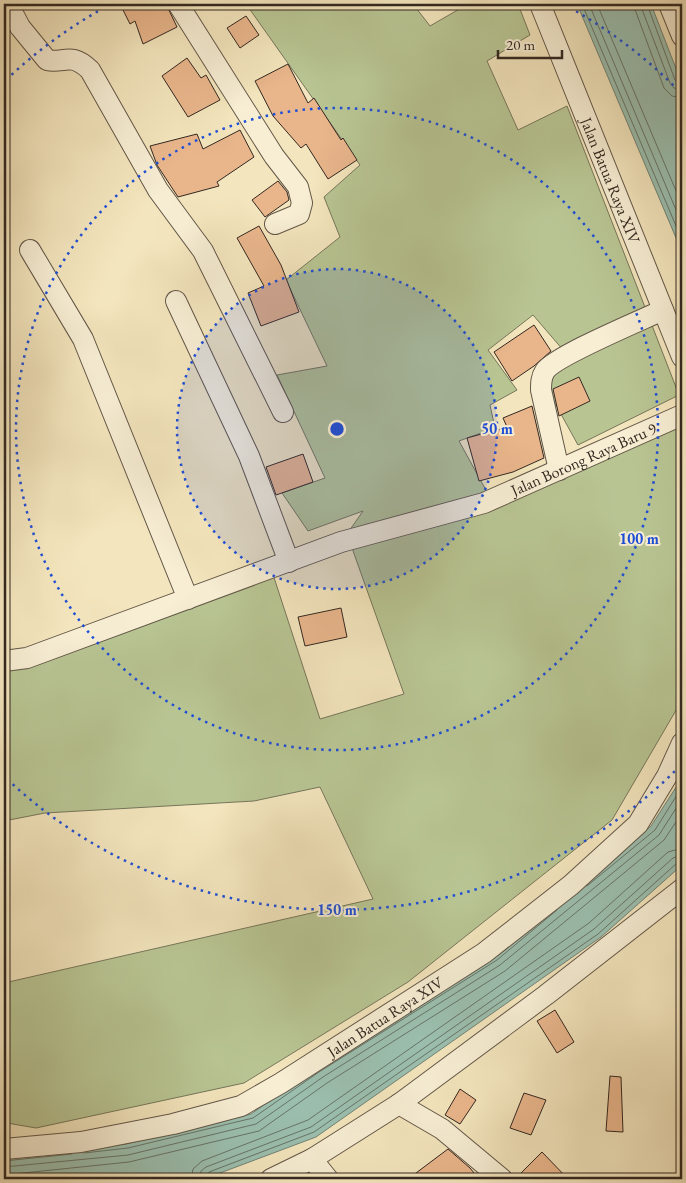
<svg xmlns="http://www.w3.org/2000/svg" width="686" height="1183" viewBox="0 0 686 1183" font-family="'EB Garamond',serif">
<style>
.green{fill:#b8c593;stroke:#76765a}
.water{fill:#9bbfaf;stroke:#718376}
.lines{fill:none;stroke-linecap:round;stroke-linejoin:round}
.shore{stroke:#677468;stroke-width:1}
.building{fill:#e9b68c;stroke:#332821}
.street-casing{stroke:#635748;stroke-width:22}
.street{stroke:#f7eed4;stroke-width:20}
.ring{fill:none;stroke:#1d4ed8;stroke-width:2.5;stroke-dasharray:2.5 5}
.labels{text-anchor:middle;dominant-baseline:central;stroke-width:4;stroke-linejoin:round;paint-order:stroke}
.street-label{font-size:16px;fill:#332821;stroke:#f7eed4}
.centre{fill:#1d4ed8;stroke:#f7eed4;stroke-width:2.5}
.ring-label{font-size:15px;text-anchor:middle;font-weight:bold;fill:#1d4ed8;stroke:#f7eed4;stroke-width:4;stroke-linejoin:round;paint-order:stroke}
</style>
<rect width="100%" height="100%" fill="#f3e5bd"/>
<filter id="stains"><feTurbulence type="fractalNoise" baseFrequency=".004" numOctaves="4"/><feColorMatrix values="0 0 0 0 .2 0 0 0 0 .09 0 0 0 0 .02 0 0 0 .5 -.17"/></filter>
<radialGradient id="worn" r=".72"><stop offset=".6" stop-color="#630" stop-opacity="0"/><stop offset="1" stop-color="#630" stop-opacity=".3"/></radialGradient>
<path class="green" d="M 246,4 L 413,4 L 430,26 L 468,4 L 518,4 L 530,35 L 487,61 L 518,130 L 567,106 L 679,395 L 578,445 L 540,376 L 570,358 L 533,315 L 488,350 L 517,390 L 490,405 L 495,428 L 459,441 L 487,492 L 682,420 L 682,700 L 612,820 L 408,982 L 244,1083 L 36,1128 L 7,1123 L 4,1114 L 4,983 L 373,899 L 320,787 L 254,801 L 45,813 L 4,821 L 4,656 L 268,559 L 320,719 L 404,694 L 347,534 L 363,511 L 308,531 L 282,493 L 325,478 L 277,375 L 327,366 L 286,280 L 340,237 L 324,197 L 360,165 Z"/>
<g class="water">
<path d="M 577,4 L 651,4 L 682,84 L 682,252 Z"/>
<path d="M 682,778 L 682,865 L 601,937 L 316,1137 L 204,1179 L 4,1179 L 4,1156 L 126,1144 L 251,1114 L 316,1068 L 494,956 L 651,826 Z"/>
</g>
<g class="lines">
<g class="shore">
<path d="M 582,4 L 682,240"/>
<path d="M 589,4 L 682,224"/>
<path d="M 597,4 L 682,205"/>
<path d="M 633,4 L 664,88 L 672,96 L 682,98"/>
<path d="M 640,4 L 670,83 L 674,88 L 682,90"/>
<path d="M 647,4 L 675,80 L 682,84"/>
<path d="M 587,886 L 655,830 L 682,787"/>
<path d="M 84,1153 L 128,1148 L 253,1118 L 319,1072 L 497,960 L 557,910"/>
<path d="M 4,1161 L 72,1154"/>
<path d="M 4,1167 L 128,1155 L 256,1124 L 323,1077 L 500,965 L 659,835 L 682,799"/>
<path d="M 4,1175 L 129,1162 L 259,1131 L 327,1083 L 505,971 L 664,840 L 682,813"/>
<path d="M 191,1179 L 193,1169 L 202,1161 L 308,1120 L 589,923 L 668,852 L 682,848"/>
<path d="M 199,1179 L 201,1171 L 206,1167 L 311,1127 L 594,929 L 673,858 L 682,855"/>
<path d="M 205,1179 L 209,1172 L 314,1132 L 598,934 L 677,863 L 682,862"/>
</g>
</g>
<g class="building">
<path d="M 120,4 L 166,4 L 177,27 L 143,44 L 135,21 L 130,24 Z"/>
<path d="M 246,16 L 259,35 L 240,48 L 227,28 Z"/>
<path d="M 187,58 L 201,78 L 206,75 L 220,100 L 188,117 L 162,76 Z"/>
<path d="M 288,64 L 308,103 L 314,98 L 341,140 L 343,138 L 357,160 L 328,179 L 306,144 L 301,148 L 273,116 L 255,81 Z"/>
<path d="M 240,130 L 254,157 L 217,182 L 219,186 L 178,197 L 157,165 L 150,146 L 197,134 L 203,149 Z"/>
<path d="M 278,181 L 287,192 L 289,200 L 265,217 L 252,200 Z"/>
<path d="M 259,226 L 281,265 L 299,312 L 261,326 L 248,293 L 264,286 L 237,238 Z"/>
<path d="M 534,325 L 551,351 L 534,366 L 512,381 L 494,352 Z"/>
<path d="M 579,377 L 590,401 L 559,416 L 553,389 Z"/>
<path d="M 532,406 L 544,458 L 513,472 L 479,481 L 467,438 L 507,427 L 503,418 Z"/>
<path d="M 303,454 L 313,482 L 276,495 L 266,467 Z"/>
<path d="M 341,608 L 347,637 L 305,646 L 298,617 Z"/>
<path d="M 555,1010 L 574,1042 L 557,1053 L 537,1021 Z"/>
<path d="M 610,1076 L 621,1077 L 623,1132 L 606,1131 Z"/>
<path d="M 460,1089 L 476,1100 L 460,1124 L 445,1115 Z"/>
<path d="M 524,1093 L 546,1100 L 531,1135 L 510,1128 Z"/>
<path d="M 448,1149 L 470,1168 L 479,1179 L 408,1179 Z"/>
<path d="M 542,1152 L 568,1179 L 515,1179 Z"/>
</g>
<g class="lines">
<defs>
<g id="street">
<path d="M 8,4 L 20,27 L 47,60 C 64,64 70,51 90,70 L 158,190 L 203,251 L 283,412"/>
<path d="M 178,4 L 274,156 L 298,187 L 302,203 L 299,214 L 275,224"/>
<path id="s1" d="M 540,4 L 682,357"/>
<path d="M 669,4 L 682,36"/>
<path d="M 30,250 L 83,339 L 188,599"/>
<path d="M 176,301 L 249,456 L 289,562"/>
<path d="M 559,470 L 541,390 C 541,383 541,377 545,371 C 555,356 642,320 663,310"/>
<path id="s2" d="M 4,661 L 27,658 L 341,542 L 484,503 L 682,415"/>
<path d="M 399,1104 L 442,1129 L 502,1179"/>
<path id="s3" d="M 4,1149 L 81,1142 L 173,1124 L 241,1106 L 281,1083 L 484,953 L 571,885 L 638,824 L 667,776 L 682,743"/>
<path d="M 312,1159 L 328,1179"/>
<path d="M 271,1179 L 312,1159 L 399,1104 L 546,995 L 682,889"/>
</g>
</defs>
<use href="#street" class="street-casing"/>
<use href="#street" class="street"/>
</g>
<circle cx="337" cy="429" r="160" fill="#1d4ed8" fill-opacity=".12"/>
<g class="ring">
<circle cx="337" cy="429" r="160"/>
<circle cx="337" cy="429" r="321"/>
<path d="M680 766A481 481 0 0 1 6 778M6 80A481 481 0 0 1 111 4M563 4A481 481 0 0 1 680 92"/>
</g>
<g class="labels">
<g class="street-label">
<text stroke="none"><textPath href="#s1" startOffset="190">Jalan Batua Raya XIV</textPath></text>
<text stroke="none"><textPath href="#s2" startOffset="615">Jalan Borong Raya Baru 9</textPath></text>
<text stroke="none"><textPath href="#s3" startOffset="411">Jalan Batua Raya XIV</textPath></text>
</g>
</g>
<circle cx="337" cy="429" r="8" class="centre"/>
<g class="ring-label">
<text x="497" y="434">50 m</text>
<text x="639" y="544">100 m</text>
<text x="337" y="915">150 m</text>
</g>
<rect width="686" height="1183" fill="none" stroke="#f3e5bd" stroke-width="20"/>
<rect x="5" y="5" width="676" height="1173" fill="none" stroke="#332821" stroke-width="2.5"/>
<rect x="10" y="10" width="666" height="1163" fill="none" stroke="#332821"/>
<path d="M498 50v8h64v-8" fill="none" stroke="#332821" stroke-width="2.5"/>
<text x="506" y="50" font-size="15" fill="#332821" stroke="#f7eed4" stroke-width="4" paint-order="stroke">20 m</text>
<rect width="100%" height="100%" filter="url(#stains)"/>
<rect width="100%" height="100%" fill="url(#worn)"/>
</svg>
